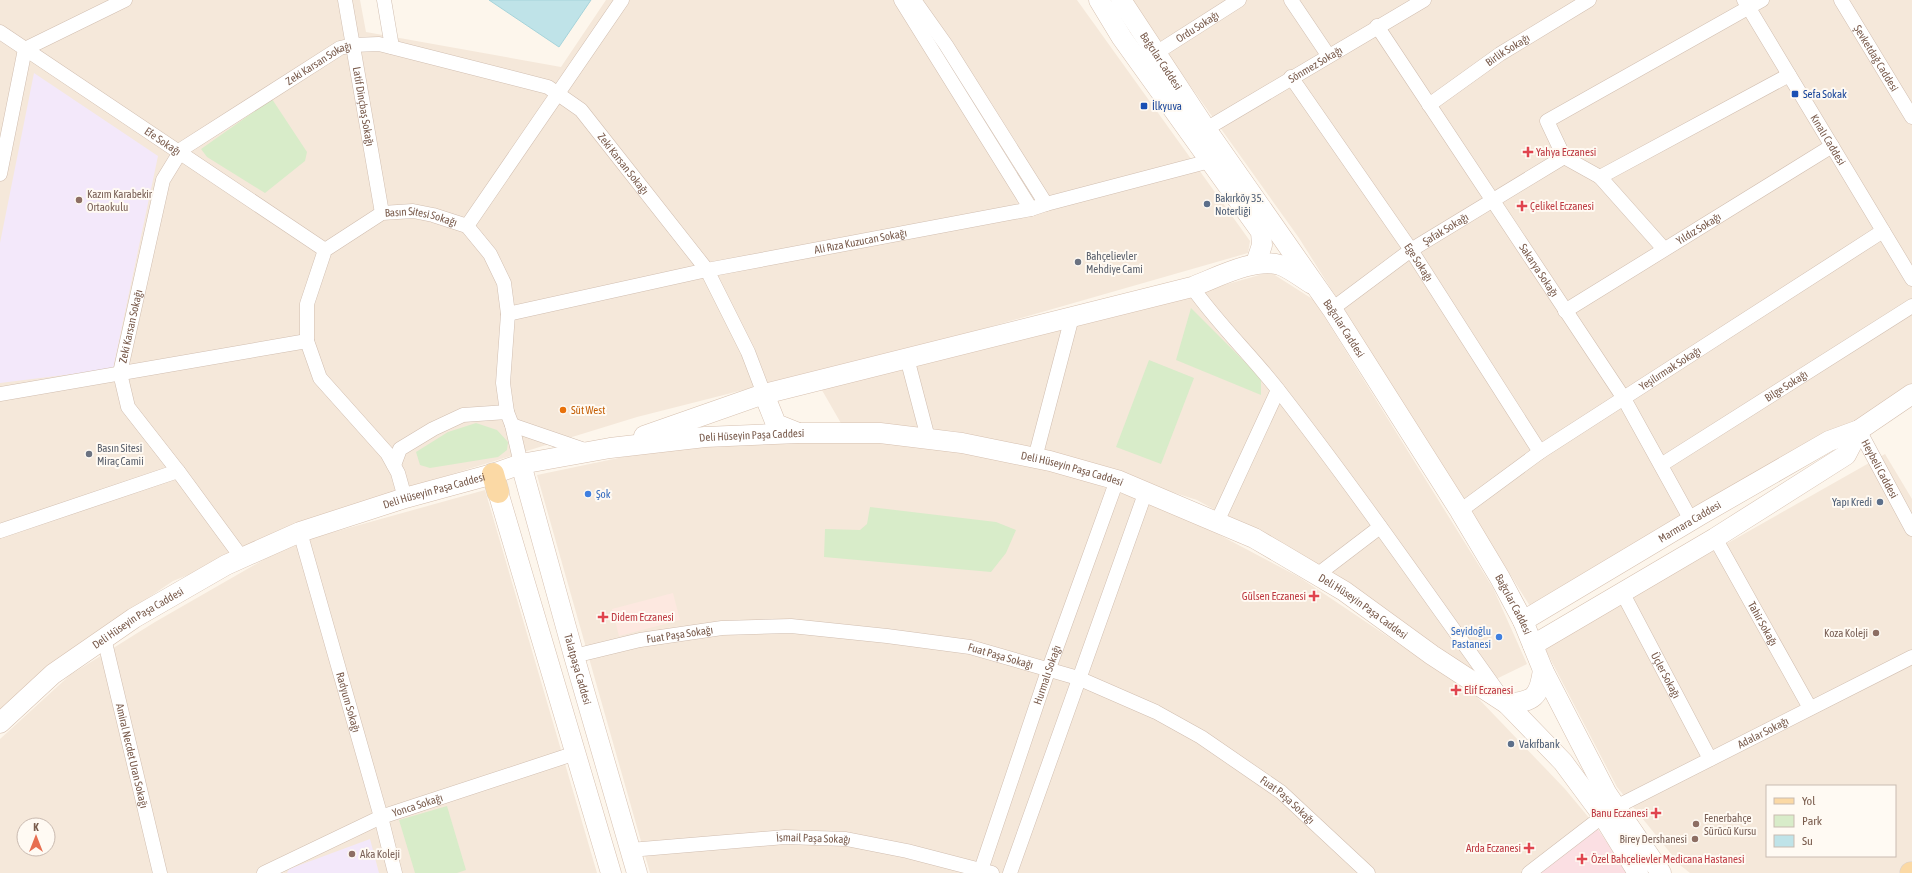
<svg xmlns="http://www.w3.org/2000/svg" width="1912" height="873" viewBox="0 0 1912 873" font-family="'Asap Condensed',sans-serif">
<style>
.residential{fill:#f5e8da;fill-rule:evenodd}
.commercial{fill:#fde8e0}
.education{fill:#f3e8fa}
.medical{fill:#fbdfe3}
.green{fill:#d8ecc9}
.water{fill:#bfe3e8;stroke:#a5d3da}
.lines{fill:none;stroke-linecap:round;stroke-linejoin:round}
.street-casing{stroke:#d1beb0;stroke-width:15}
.secondary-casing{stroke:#d6c0b0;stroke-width:21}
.primary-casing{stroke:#dad1cd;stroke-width:23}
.street{stroke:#fff;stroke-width:14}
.secondary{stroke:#fff;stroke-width:20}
.primary{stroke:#fbd9a5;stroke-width:22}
.transit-dot{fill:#1a4fb4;stroke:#fffaf3;stroke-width:1.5}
.health-dot{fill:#e0444e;stroke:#fffaf3;stroke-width:1.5}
.education-dot{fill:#8d6e63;stroke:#fffaf3;stroke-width:1.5}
.service-dot{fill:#5c6f8a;stroke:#fffaf3;stroke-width:1.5}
.worship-dot{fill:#6b7280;stroke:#fffaf3;stroke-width:1.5}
.food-dot{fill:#e8710a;stroke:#fffaf3;stroke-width:1.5}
.shop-dot{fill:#3f7fe0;stroke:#fffaf3;stroke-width:1.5}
.labels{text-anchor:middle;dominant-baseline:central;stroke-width:4;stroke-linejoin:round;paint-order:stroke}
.street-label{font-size:11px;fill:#7a5c4d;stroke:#fffaf3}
.transit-label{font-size:11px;fill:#164399;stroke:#fffaf3;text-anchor:start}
.health-label{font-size:11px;fill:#be3a42;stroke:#fffaf3;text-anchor:start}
.education-label{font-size:11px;fill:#785e54;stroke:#fffaf3;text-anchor:start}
.service-label{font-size:11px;fill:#4e5e75;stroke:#fffaf3;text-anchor:start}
.worship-label{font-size:11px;fill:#5b616d;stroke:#fffaf3;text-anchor:start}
.food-label{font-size:11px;fill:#c56008;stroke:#fffaf3;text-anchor:start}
.shop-label{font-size:11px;fill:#366cbe;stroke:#fffaf3;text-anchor:start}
</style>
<rect width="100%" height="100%" fill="#fdf6ec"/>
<g class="residential">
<path d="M 0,0 L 360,0 L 366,32 L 561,67 L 606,0 L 1077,0 L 1250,241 L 1248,253 L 965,334 L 637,417 L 397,491 L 173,581 L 42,670 L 0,715 Z"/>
<path d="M 1129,0 L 1912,0 L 1912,387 L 1864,417 L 1530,606 L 1299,238 Z"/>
<path d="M 1270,272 L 1314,300 L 1493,588 L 1527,664 L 1488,683 L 1334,576 L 1197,500 L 1068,459 L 954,431 L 842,425 L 819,385 L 1118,315 Z"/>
<path d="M 801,440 L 907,443 L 1051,469 L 1178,513 L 1299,577 L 1475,695 L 1565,789 L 1595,825 L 1537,873 L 650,873 L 537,475 L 652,451 Z"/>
<path d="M 1885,454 L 1912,499 L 1912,868 L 1899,873 L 1690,873 L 1680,865 L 1617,787 L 1544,647 ZM 1767,786 L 1895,786 L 1895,856 L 1767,856 Z"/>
<path d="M 485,490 L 597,873 L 0,873 L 0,739 L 70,675 L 155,622 L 291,544 ZM 24,825 L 48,825 L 48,849 L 24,849 Z"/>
</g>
<path class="commercial" d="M 673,593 L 680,620 L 619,636 L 612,609 Z"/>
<g class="education">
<path d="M 34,73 L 158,156 L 113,369 L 0,383 L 0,243 Z"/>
<path d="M 370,839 L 379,873 L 287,873 L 289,869 Z"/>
</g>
<path class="medical" d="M 1595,825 L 1628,873 L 1537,873 Z"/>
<g class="green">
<path d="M 272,99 L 307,152 L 305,161 L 265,193 L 207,157 L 201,149 Z"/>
<path d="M 1191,308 L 1261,378 L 1261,395 L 1176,360 Z"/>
<path d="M 1149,360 L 1194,378 L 1161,464 L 1116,447 Z"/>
<path d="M 476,423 L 497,430 L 508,442 L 507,450 L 498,457 L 430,468 L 420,465 L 416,452 L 448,432 Z"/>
<path d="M 870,507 L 996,522 L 1016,530 L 1006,553 L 991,572 L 824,557 L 825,529 L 860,530 L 867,524 Z"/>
<path d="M 447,806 L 466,870 L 457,873 L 415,873 L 399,820 Z"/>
</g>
<path class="water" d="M 489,0 L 591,0 L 559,47 Z"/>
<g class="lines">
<defs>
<g id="street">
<path id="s1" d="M 345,0 L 382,213"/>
<path d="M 384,0 L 392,47"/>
<path d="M 901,0 L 1031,209"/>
<path d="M 914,0 L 946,45 L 1046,204"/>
<path d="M 1291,0 L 1328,55"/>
<path id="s2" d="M 1744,0 L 1912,279"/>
<path d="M 1762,0 L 1547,121 L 1564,157 L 1600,177 L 1789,75"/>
<path id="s3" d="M 1841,0 L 1912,117"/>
<path id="s4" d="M 1377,26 L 1623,397 L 1691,520"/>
<path id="s5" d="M 0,32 L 325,250"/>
<path id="s6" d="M 1156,53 L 1239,0"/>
<path id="s7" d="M 1291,77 L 1411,250 L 1540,452"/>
<path id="s8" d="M 1429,105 L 1500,54 L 1589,0"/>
<path id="s9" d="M 1206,129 L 1424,0"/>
<path d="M 0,174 L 25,49 L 125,0"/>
<path d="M 1600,177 L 1664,249"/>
<path d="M 467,226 L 622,0"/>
<path d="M 1192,287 C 1218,324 1251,355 1279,391 C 1356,490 1428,594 1501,696"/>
<path id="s10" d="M 1332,309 L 1411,250 L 1564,157"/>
<path id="s11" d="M 1565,311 L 1832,146"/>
<path id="s12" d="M 508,314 L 707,270 L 1031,209 L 1046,204 L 1210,161"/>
<path d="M 907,358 L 928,438"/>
<path d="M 0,394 L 307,341"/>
<path d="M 512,425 L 588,451"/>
<path id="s13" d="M 1859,430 L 1912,529"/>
<path d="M 1035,458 L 1072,317"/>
<path d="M 394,465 L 400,449 L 433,429 L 463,415 L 507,412"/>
<path id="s14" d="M 1661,465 L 1912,306"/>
<path id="s15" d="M 405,498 L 398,473 L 387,453 L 320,378 L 307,341 L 307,304 L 325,250 L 382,213 L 413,211 L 433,215 L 467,226 L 490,254 L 504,283 L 508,314 L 503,383 L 507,412 L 512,425 L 521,464"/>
<path id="s16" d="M 1460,511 L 1540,452 L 1883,231"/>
<path d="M 1217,522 L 1278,390"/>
<path d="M 0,531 L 178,471"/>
<path id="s17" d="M 300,532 L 381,817 L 395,873"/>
<path id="s18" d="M 1715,538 L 1810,708"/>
<path id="s19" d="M 242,558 L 178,471 L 128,407 L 120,373 L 163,180 L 182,149 L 340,48 L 353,45 L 379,44 L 548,87 L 581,110 L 707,270 L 748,352 L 764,394"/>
<path d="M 1317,575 L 1380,527"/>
<path id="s20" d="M 1622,592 L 1710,759"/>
<path id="s21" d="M 104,638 L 160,873"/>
<path id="s22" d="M 574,656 L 640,640 L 722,628 L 791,626 L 887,636 L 970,647 L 1078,678 L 1156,712 L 1201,737 L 1281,792 L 1368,873"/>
<path id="s23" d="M 1614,808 L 1912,657"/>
<path id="s24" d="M 630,850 L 785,837 L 846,839 L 907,851 L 992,873"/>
<path id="s25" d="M 981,870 L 1048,671 L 1117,480"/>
<path id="s26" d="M 264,873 L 381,817 L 576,753"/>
<path d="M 1010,873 L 1146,491"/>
<path d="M 1529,873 L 1603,816"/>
</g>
<g id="secondary">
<path d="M 1099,0 L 1122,38 L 1261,232 L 1262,245 L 1256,263"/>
<path id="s27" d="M 1121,0 L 1206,129 L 1332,309 L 1460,511 L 1500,578 L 1523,621 L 1543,670 L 1607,794 L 1661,873"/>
<path d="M 764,394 L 776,424 L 796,432"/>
<path d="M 644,436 L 764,394 L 1192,287 C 1216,278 1255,257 1280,265 C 1291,269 1302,278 1312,284"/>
<path id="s28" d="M 521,464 L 574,656 L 637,873"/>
<path d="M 498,492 L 611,873"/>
<path id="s29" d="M 1523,621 L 1702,514 L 1829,441 L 1859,430 L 1912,394"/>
<path d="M 1533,645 L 1715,538 L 1846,455 L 1859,430"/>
<path d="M 1507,704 C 1534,701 1539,698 1543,670"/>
<path id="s30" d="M 0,723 L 53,674 L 134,618 L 226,565 L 300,532 L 405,498 L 493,474 L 521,464 L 610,448 L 705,437 L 799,433 L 880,433 L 962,443 L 1050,461 L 1117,480 L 1254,538 L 1278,552 L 1344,591 L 1432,655 L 1507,704 L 1563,762 L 1603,816 L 1638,873"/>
</g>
<g id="primary">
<path d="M 493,474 L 498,492"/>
<path d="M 1911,873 L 1912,873"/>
</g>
</defs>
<use href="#street" class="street-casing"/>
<use href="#secondary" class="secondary-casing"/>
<use href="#primary" class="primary-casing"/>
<use href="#street" class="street"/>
<use href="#secondary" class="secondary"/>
<use href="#primary" class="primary"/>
</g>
<g class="transit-dot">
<rect x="1791" y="90" width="8" height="8" rx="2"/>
<rect x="1140" y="102" width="8" height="8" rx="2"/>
</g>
<g class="health-dot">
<path d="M1526 146h4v4h4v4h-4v4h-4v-4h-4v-4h4z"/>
<path d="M1520 200h4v4h4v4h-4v4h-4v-4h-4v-4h4z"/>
<path d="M1312 590h4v4h4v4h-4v4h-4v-4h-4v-4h4z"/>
<path d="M601 611h4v4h4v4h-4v4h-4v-4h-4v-4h4z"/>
<path d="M1454 684h4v4h4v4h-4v4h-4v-4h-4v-4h4z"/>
<path d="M1654 807h4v4h4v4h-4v4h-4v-4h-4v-4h4z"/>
<path d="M1527 842h4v4h4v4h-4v4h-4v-4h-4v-4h4z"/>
<path d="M1580 853h4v4h4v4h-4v4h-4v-4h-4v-4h4z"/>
</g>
<g class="education-dot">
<circle cx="79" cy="200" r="4"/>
<circle cx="1876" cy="633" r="4"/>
<circle cx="1696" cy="824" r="4"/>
<circle cx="1695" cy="839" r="4"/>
<circle cx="352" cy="854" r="4"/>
</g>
<g class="service-dot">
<circle cx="1207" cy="204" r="4"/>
<circle cx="1880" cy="502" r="4"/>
<circle cx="1511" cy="744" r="4"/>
</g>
<g class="worship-dot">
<circle cx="1078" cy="262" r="4"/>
<circle cx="89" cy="454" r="4"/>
</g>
<circle class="food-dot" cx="563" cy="410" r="4"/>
<g class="shop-dot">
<circle cx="588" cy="494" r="4"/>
<circle cx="1499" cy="637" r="4"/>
</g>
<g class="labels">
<g class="street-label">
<text stroke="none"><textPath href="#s6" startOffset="49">Ordu Sokağı</textPath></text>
<text stroke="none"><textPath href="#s8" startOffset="96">Birlik Sokağı</textPath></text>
<text stroke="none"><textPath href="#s3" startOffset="68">Şevketdağ Caddesi</textPath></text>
<text stroke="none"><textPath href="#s27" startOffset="73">Bağcılar Caddesi</textPath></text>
<text stroke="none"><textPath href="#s9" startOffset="127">Sönmez Sokağı</textPath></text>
<text stroke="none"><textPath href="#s19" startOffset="620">Zeki Karsan Sokağı</textPath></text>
<text stroke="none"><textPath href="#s1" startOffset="108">Latif Dinçbaş Sokağı</textPath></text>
<text stroke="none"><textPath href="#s2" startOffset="163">Kınalı Caddesi</textPath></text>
<text stroke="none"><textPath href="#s5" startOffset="196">Efe Sokağı</textPath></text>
<text stroke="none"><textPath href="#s19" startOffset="968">Zeki Karsan Sokağı</textPath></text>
<text stroke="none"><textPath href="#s15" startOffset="390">Basın Sitesi Sokağı</textPath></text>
<text stroke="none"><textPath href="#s11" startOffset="157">Yıldız Sokağı</textPath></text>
<text stroke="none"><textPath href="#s10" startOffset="139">Şafak Sokağı</textPath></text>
<text stroke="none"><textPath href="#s12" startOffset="360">Ali Rıza Kuzucan Sokağı</textPath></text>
<text stroke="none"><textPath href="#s7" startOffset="225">Ege Sokağı</textPath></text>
<text stroke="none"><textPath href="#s4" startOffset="293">Sakarya Sokağı</textPath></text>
<text stroke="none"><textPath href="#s19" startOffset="272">Zeki Karsan Sokağı</textPath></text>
<text stroke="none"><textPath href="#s27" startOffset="397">Bağcılar Caddesi</textPath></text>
<text stroke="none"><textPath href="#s16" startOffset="254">Yeşilırmak Sokağı</textPath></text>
<text stroke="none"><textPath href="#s14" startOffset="148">Bilge Sokağı</textPath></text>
<text stroke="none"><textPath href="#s30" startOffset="822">Deli Hüseyin Paşa Caddesi</textPath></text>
<text stroke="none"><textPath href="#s13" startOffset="44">Heybeli Caddesi</textPath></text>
<text stroke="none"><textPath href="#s30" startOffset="1146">Deli Hüseyin Paşa Caddesi</textPath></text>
<text stroke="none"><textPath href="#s30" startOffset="498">Deli Hüseyin Paşa Caddesi</textPath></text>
<text stroke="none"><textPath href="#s29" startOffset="194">Marmara Caddesi</textPath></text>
<text stroke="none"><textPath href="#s27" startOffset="721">Bağcılar Caddesi</textPath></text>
<text stroke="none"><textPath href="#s30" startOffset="1470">Deli Hüseyin Paşa Caddesi</textPath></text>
<text stroke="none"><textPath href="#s30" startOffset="174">Deli Hüseyin Paşa Caddesi</textPath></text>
<text stroke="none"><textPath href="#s18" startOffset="98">Tahir Sokağı</textPath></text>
<text stroke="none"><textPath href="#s22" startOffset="108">Fuat Paşa Sokağı</textPath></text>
<text stroke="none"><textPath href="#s22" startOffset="432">Fuat Paşa Sokağı</textPath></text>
<text stroke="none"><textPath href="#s28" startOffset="213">Talatpaşa Caddesi</textPath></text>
<text stroke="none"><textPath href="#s25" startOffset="206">Hurmalı Sokağı</textPath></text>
<text stroke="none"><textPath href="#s20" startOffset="94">Üçler Sokağı</textPath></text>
<text stroke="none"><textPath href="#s17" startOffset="177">Radyum Sokağı</textPath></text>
<text stroke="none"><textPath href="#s23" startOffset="167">Adalar Sokağı</textPath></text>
<text stroke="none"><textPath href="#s21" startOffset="121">Amiral Necdet Uran Sokağı</textPath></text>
<text stroke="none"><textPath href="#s22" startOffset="756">Fuat Paşa Sokağı</textPath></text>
<text stroke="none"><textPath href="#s26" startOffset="168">Yonca Sokağı</textPath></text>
<text stroke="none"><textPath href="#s24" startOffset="184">İsmail Paşa Sokağı</textPath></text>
</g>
<g class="transit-label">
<text x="1803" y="94">Sefa Sokak</text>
<text x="1152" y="106">İlkyuva</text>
</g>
<g class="health-label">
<text x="1536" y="152">Yahya Eczanesi</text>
<text x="1530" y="206">Çelikel Eczanesi</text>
<text x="1306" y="596" text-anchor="end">Gülsen Eczanesi</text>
<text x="611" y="617">Didem Eczanesi</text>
<text x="1464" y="690">Elif Eczanesi</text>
<text x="1648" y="813" text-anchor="end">Banu Eczanesi</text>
<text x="1521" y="848" text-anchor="end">Arda Eczanesi</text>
<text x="1591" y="859">Özel Bahçelievler Medicana Hastanesi</text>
</g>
<g class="education-label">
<text x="87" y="194">Kazım Karabekir<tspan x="87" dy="13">Ortaokulu</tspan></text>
<text x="1868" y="633" text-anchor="end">Koza Koleji</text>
<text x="1704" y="818">Fenerbahçe<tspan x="1704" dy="13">Sürücü Kursu</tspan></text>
<text x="1687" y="839" text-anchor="end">Birey Dershanesi</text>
<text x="360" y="854">Aka Koleji</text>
</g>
<g class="service-label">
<text x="1215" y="198">Bakırköy 35.<tspan x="1215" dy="13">Noterliği</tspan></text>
<text x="1872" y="502" text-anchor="end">Yapı Kredi</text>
<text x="1519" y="744">Vakıfbank</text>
</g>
<g class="worship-label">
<text x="1086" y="256">Bahçelievler<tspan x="1086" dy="13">Mehdiye Cami</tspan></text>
<text x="97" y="448">Basın Sitesi<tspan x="97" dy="13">Miraç Camii</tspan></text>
</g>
<g class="food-label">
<text x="571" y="410">Süt West</text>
</g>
<g class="shop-label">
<text x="596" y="494">Şok</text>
<text x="1491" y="631" text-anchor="end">Seyidoğlu<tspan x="1491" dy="13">Pastanesi</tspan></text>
</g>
</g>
<rect x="1766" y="785" width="130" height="72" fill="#fffaf3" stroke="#cabbb1"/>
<rect x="1774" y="798" width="20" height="6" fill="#fbd9a5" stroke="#cabbb1"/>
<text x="1802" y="805" font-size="12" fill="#7a5c4d">Yol</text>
<rect x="1774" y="815" width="20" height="12" fill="#d8ecc9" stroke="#cabbb1"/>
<text x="1802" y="825" font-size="12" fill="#7a5c4d">Park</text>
<rect x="1774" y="835" width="20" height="12" fill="#bfe3e8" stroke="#cabbb1"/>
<text x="1802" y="845" font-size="12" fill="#7a5c4d">Su</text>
<g transform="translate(36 837)"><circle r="19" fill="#fffaf3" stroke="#cabbb1"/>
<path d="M0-3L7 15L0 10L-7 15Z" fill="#e76f51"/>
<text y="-6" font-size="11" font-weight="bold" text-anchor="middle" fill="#7a5c4d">K</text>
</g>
</svg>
